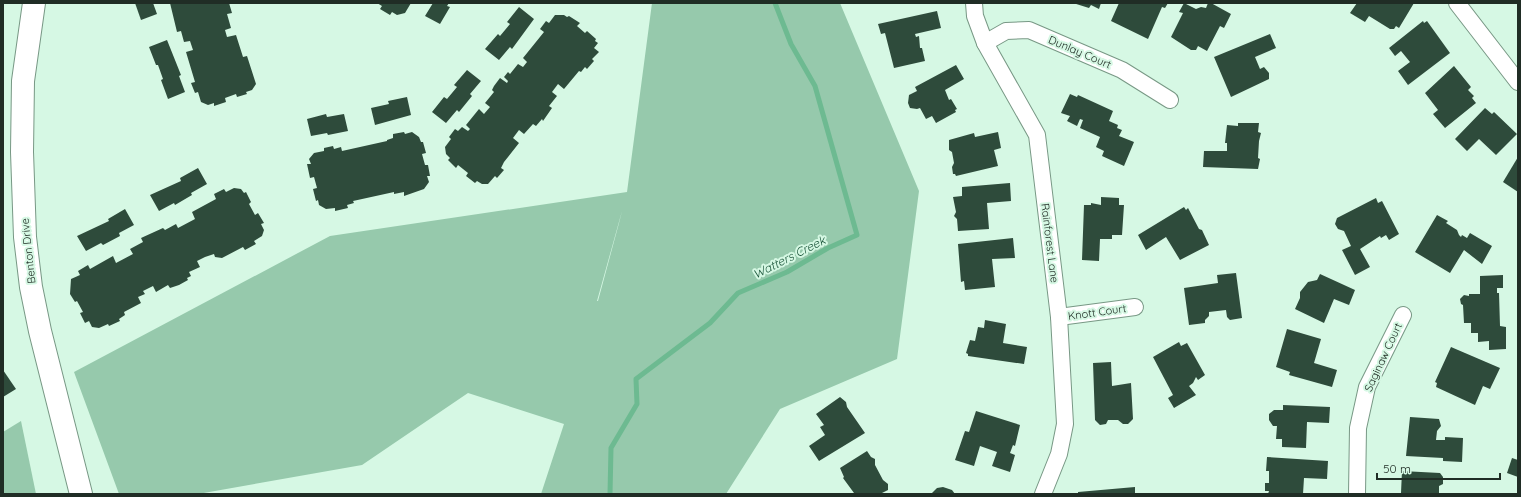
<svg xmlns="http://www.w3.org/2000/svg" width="1521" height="497" viewBox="0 0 1521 497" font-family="Quicksand,sans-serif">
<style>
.green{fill:#96c9ac;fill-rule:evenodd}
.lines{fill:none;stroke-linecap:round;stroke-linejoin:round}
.stream{stroke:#6dba91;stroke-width:5}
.building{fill:#2e4b3b}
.street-casing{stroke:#789885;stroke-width:18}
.secondary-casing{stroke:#789885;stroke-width:24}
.street{stroke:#fff;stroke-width:16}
.secondary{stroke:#fff;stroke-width:22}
.labels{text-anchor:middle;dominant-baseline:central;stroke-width:4;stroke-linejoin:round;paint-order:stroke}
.street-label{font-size:11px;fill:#202d25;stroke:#d6f8e4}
.water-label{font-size:12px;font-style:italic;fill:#1c563b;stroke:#d6f8e4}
</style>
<rect width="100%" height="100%" fill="#d6f8e4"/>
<g class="green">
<path d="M 652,3 L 840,3 L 919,191 L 897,359 L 780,409 L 726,494 L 541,494 L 564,424 L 468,393 L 362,465 L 198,494 L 119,494 L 74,372 L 330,236 L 627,192 ZM 622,211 L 619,223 L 598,301 L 597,301 Z"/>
<path d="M 21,421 L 36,494 L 3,494 L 3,432 Z"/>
</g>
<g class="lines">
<path class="stream" d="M 610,494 L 611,448 L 637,404 L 636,379 L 710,323 L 738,293 L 787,272 L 828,248 L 857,235 L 815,86 L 791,44 L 775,3"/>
</g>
<g class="building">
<path d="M 135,3 L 153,3 L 157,14 L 141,20 Z"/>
<path d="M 170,3 L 229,3 L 232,13 L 227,14 L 231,28 L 225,30 L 227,37 L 236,35 L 243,57 L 247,56 L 256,84 L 252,90 L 246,92 L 247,94 L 237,97 L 236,94 L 225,98 L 226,102 L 214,106 L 214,103 L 208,105 L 201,102 L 198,92 L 195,93 L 191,83 L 195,82 L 186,52 L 193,50 L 190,41 L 184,42 L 181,31 L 177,32 Z"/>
<path d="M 377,3 L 411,3 L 405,13 L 397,15 L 392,12 L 390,15 L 380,9 L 382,6 Z"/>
<path d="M 433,3 L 449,3 L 447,6 L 450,7 L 440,24 L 425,16 Z"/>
<path d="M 1073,3 L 1101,3 L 1099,9 L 1091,5 L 1089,8 Z"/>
<path d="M 1119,3 L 1143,4 L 1168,3 L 1165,8 L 1162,7 L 1148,39 L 1111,21 Z"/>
<path d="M 1184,3 L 1196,9 L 1201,7 L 1206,8 L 1208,3 L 1211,3 L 1231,14 L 1224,28 L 1220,26 L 1207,51 L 1198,46 L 1196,50 L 1191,50 L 1171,37 L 1183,13 L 1179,12 Z"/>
<path d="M 1357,3 L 1414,3 L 1399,28 L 1396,26 L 1394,29 L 1390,29 L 1369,16 L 1365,22 L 1350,13 Z"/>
<path d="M 519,7 L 534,19 L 512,49 L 510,47 L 499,60 L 485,49 L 498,34 L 500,36 L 510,24 L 507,22 Z"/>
<path d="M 937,11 L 941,28 L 915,34 L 916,37 L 919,36 L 920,48 L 922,48 L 925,61 L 894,68 L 885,33 L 881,34 L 878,24 Z"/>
<path d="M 555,15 L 564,15 L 567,17 L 569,16 L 580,23 L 577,26 L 585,33 L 587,31 L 596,39 L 595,41 L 598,43 L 594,48 L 599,52 L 592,59 L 594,61 L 587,69 L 585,67 L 581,72 L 579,71 L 564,89 L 558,84 L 552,92 L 557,96 L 549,106 L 552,108 L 543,121 L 542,119 L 536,126 L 533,124 L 524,134 L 519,130 L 513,138 L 519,143 L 504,162 L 501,168 L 504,170 L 497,178 L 495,176 L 488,184 L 482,184 L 477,181 L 475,183 L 466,176 L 468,173 L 458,165 L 456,168 L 448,160 L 450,158 L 446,154 L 445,147 L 451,139 L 449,137 L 455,129 L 458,131 L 462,127 L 468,131 L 470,129 L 466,125 L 479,109 L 484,114 L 490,107 L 485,103 L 494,92 L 492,90 L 494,86 L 500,78 L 507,83 L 508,81 L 504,77 L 508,72 L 510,74 L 518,64 L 523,67 L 527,62 L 523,58 L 544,32 L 540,29 L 546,21 L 549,23 Z"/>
<path d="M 1423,21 L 1424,23 L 1427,21 L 1450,53 L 1408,85 L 1398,71 L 1410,62 L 1401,51 L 1395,56 L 1389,48 Z"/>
<path d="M 1270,34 L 1276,48 L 1255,57 L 1260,69 L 1264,67 L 1269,73 L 1269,79 L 1231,97 L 1214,57 Z"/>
<path d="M 167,40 L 181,75 L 179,76 L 185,92 L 168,99 L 161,80 L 163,79 L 158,65 L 156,65 L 149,47 Z"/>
<path d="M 956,65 L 964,79 L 945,90 L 949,100 L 951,99 L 957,109 L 955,110 L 956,112 L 936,123 L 932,116 L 926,119 L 920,108 L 917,109 L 910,108 L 908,103 L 909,95 L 917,91 L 915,87 Z"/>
<path d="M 1454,66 L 1471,87 L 1468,90 L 1474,96 L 1472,98 L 1476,103 L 1445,128 L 1433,114 L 1438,110 L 1425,93 Z"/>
<path d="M 467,70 L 481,81 L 470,94 L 472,96 L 459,112 L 457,110 L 446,123 L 432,112 L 444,97 L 447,99 L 457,87 L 454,85 Z"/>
<path d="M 1070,94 L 1077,97 L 1078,95 L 1113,111 L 1109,121 L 1118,125 L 1117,128 L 1122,130 L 1119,136 L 1134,142 L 1124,166 L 1102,156 L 1104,151 L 1096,147 L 1100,137 L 1080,128 L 1083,120 L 1080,119 L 1077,126 L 1067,121 L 1070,116 L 1061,113 Z"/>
<path d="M 407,97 L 411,115 L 375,125 L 371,108 L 389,104 L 388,101 Z"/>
<path d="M 1485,108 L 1492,114 L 1494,112 L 1517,134 L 1496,155 L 1479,139 L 1467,151 L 1455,139 Z"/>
<path d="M 326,114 L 327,117 L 344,114 L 348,131 L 328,135 L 327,133 L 311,136 L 307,119 Z"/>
<path d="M 1238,123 L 1259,123 L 1258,132 L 1261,133 L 1259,141 L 1258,158 L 1260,159 L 1258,169 L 1203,167 L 1204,151 L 1227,151 L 1227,143 L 1225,143 L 1227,125 L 1238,126 Z"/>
<path d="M 404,132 L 405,134 L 412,132 L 419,137 L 421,142 L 423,142 L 426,153 L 422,154 L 425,165 L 428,165 L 430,176 L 427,176 L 429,182 L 424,189 L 404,196 L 404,192 L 394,194 L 394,192 L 353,201 L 354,203 L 347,205 L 348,208 L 335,211 L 335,208 L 326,209 L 319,205 L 318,200 L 316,201 L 313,189 L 317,188 L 314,177 L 310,178 L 307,164 L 311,164 L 309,159 L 314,153 L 324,151 L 324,148 L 333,146 L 334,149 L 341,147 L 342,151 L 387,141 L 387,140 L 393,138 L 393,134 Z"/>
<path d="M 998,132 L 1001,148 L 994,150 L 998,166 L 956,176 L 955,174 L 953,174 L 952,167 L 954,163 L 952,152 L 949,150 L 949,140 L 974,133 L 975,137 Z"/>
<path d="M 1518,157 L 1518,192 L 1503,182 Z"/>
<path d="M 198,168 L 207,184 L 191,193 L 192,195 L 175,205 L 174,203 L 159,211 L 150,195 L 181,181 L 180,178 Z"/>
<path d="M 1010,183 L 1011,201 L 987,203 L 989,229 L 958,231 L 957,219 L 954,216 L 956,212 L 953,197 L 962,196 L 962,187 Z"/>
<path d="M 234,188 L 241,189 L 244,193 L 246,192 L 251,202 L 249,204 L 255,215 L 258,213 L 264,223 L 261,224 L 264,230 L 262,236 L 254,241 L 256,244 L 245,250 L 243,247 L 222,258 L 215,257 L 214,254 L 205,257 L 197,261 L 200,267 L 189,272 L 191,276 L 187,278 L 188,280 L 179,285 L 170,288 L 168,285 L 156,292 L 153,286 L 143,291 L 145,294 L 138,297 L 141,303 L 124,312 L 125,315 L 119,319 L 120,321 L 109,326 L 108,324 L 99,328 L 92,327 L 89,321 L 85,323 L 80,313 L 83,312 L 77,301 L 75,302 L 70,294 L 71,279 L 80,275 L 78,271 L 88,265 L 90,269 L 113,256 L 116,263 L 133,254 L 130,249 L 143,242 L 141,238 L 163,228 L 165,230 L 176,224 L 178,228 L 195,219 L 192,212 L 216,199 L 214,194 L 224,189 L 226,192 Z"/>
<path d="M 1101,197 L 1119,198 L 1119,205 L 1124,205 L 1122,235 L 1112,235 L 1112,239 L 1100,239 L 1099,261 L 1082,260 L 1084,205 L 1091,205 L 1091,203 L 1101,205 Z"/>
<path d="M 1376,198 L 1378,203 L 1382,201 L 1399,234 L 1389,240 L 1386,235 L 1381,238 L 1380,236 L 1360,249 L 1370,267 L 1355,275 L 1342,250 L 1351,246 L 1344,231 L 1338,229 L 1335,224 L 1337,218 Z"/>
<path d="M 1184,207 L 1186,210 L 1188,208 L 1199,229 L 1202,230 L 1209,245 L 1180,260 L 1166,237 L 1146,250 L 1138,235 Z"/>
<path d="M 125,209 L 134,225 L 119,233 L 120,236 L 103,245 L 101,243 L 86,251 L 77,236 L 109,221 L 108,219 Z"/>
<path d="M 1437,215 L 1448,221 L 1446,223 L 1457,230 L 1459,235 L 1461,237 L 1462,235 L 1467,238 L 1470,233 L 1492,246 L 1482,264 L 1464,250 L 1450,273 L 1415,252 Z"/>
<path d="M 1013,238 L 1015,258 L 992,259 L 995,287 L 965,290 L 964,281 L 961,282 L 958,244 Z"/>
<path d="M 1236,273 L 1242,318 L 1230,320 L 1227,317 L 1226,310 L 1209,312 L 1209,316 L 1205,320 L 1205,323 L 1189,325 L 1184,288 L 1218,283 L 1217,275 Z"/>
<path d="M 1320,274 L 1355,290 L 1349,305 L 1334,299 L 1324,323 L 1295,309 L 1300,298 L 1300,292 L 1308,282 L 1317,280 Z"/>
<path d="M 1503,275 L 1503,288 L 1497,288 L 1497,293 L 1499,293 L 1500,326 L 1506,327 L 1506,349 L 1489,350 L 1489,341 L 1478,342 L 1478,333 L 1471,333 L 1471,323 L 1464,323 L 1463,305 L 1461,304 L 1460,299 L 1464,295 L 1469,296 L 1469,294 L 1480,294 L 1480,276 Z"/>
<path d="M 985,320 L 1006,324 L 1003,343 L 1027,347 L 1024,364 L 968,356 L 968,354 L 966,353 L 970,340 L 975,341 L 978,327 L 984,328 Z"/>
<path d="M 1287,329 L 1321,339 L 1314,363 L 1337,370 L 1332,387 L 1289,375 L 1290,372 L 1276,367 Z"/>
<path d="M 1179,342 L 1181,346 L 1187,343 L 1205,375 L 1198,380 L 1196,377 L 1193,383 L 1189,386 L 1196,395 L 1174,408 L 1168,398 L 1173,395 L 1153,357 Z"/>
<path d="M 1451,347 L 1500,368 L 1490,389 L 1483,386 L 1475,405 L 1436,387 L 1437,383 L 1435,382 Z"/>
<path d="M 1111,362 L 1112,386 L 1131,383 L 1133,419 L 1128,424 L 1123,424 L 1118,420 L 1108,420 L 1106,424 L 1100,425 L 1095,420 L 1093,363 Z"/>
<path d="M 3,370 L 16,389 L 3,397 Z"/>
<path d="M 840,397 L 846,402 L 847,407 L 865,433 L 819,461 L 809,446 L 825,435 L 820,427 L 824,425 L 816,414 Z"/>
<path d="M 1283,405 L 1330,407 L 1329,423 L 1307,422 L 1306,448 L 1282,447 L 1282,439 L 1276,439 L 1277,426 L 1273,426 L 1269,420 L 1269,414 L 1274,410 L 1283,410 Z"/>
<path d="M 976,411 L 1020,425 L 1015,446 L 1013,445 L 1010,453 L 1015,455 L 1010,472 L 992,466 L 997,452 L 980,446 L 974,466 L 955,460 L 965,431 L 969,432 Z"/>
<path d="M 1410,417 L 1439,419 L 1441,426 L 1437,431 L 1436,440 L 1445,440 L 1445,437 L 1463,438 L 1462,462 L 1443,461 L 1443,458 L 1406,456 Z"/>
<path d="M 867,451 L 871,457 L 875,459 L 875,465 L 883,480 L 888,484 L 888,490 L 880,494 L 851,494 L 854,493 L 843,478 L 844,477 L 840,468 Z"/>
<path d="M 1267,457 L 1328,461 L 1327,479 L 1304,478 L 1303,494 L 1268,494 L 1269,491 L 1265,491 L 1265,483 L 1269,483 L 1269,471 L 1266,471 Z"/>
<path d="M 1512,458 L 1518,460 L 1518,477 L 1507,473 Z"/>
<path d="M 1402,471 L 1440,473 L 1443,477 L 1443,484 L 1439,486 L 1439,494 L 1401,493 Z"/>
<path d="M 943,487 L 952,490 L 955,494 L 931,494 L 937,488 Z"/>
<path d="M 1135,487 L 1135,494 L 1078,494 L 1078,492 Z"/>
</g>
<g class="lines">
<defs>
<g id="street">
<path d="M 974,3 L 975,16 L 985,43 L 1037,135 L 1059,317 L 1065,424 L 1059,454 L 1043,494"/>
<path d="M 1457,3 L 1518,82"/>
<path d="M 985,43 L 1006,31 L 1029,30 L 1122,70 L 1170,100"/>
<path d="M 1059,317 L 1135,307"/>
<path d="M 1357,494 L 1358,428 L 1367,387 L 1403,315"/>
</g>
<path id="secondary" d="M 34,3 L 23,81 L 22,152 L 25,237 L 31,287 L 40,331 L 81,494"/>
</defs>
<use href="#street" class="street-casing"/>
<use href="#secondary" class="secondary-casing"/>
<use href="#street" class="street"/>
<use href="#secondary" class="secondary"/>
</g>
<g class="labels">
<g class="street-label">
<text transform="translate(1080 52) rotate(23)">Dunlay Court</text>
<text transform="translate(1050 243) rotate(83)">Rainforest Lane</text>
<text transform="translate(28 251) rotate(-96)">Benton Drive</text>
<text transform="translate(1097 312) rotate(-8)">Knott Court</text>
<text transform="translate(1383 357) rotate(-65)">Saginaw Court</text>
</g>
<g class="water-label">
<text transform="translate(789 257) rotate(-27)">Watters Creek</text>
</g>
</g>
<rect width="1521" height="497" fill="none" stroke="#202d25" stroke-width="8"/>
<path d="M1377 473v6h123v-6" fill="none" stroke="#202d25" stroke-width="2"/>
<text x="1383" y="473" font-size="12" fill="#202d25" stroke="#d6f8e4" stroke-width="3" paint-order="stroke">50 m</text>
</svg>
